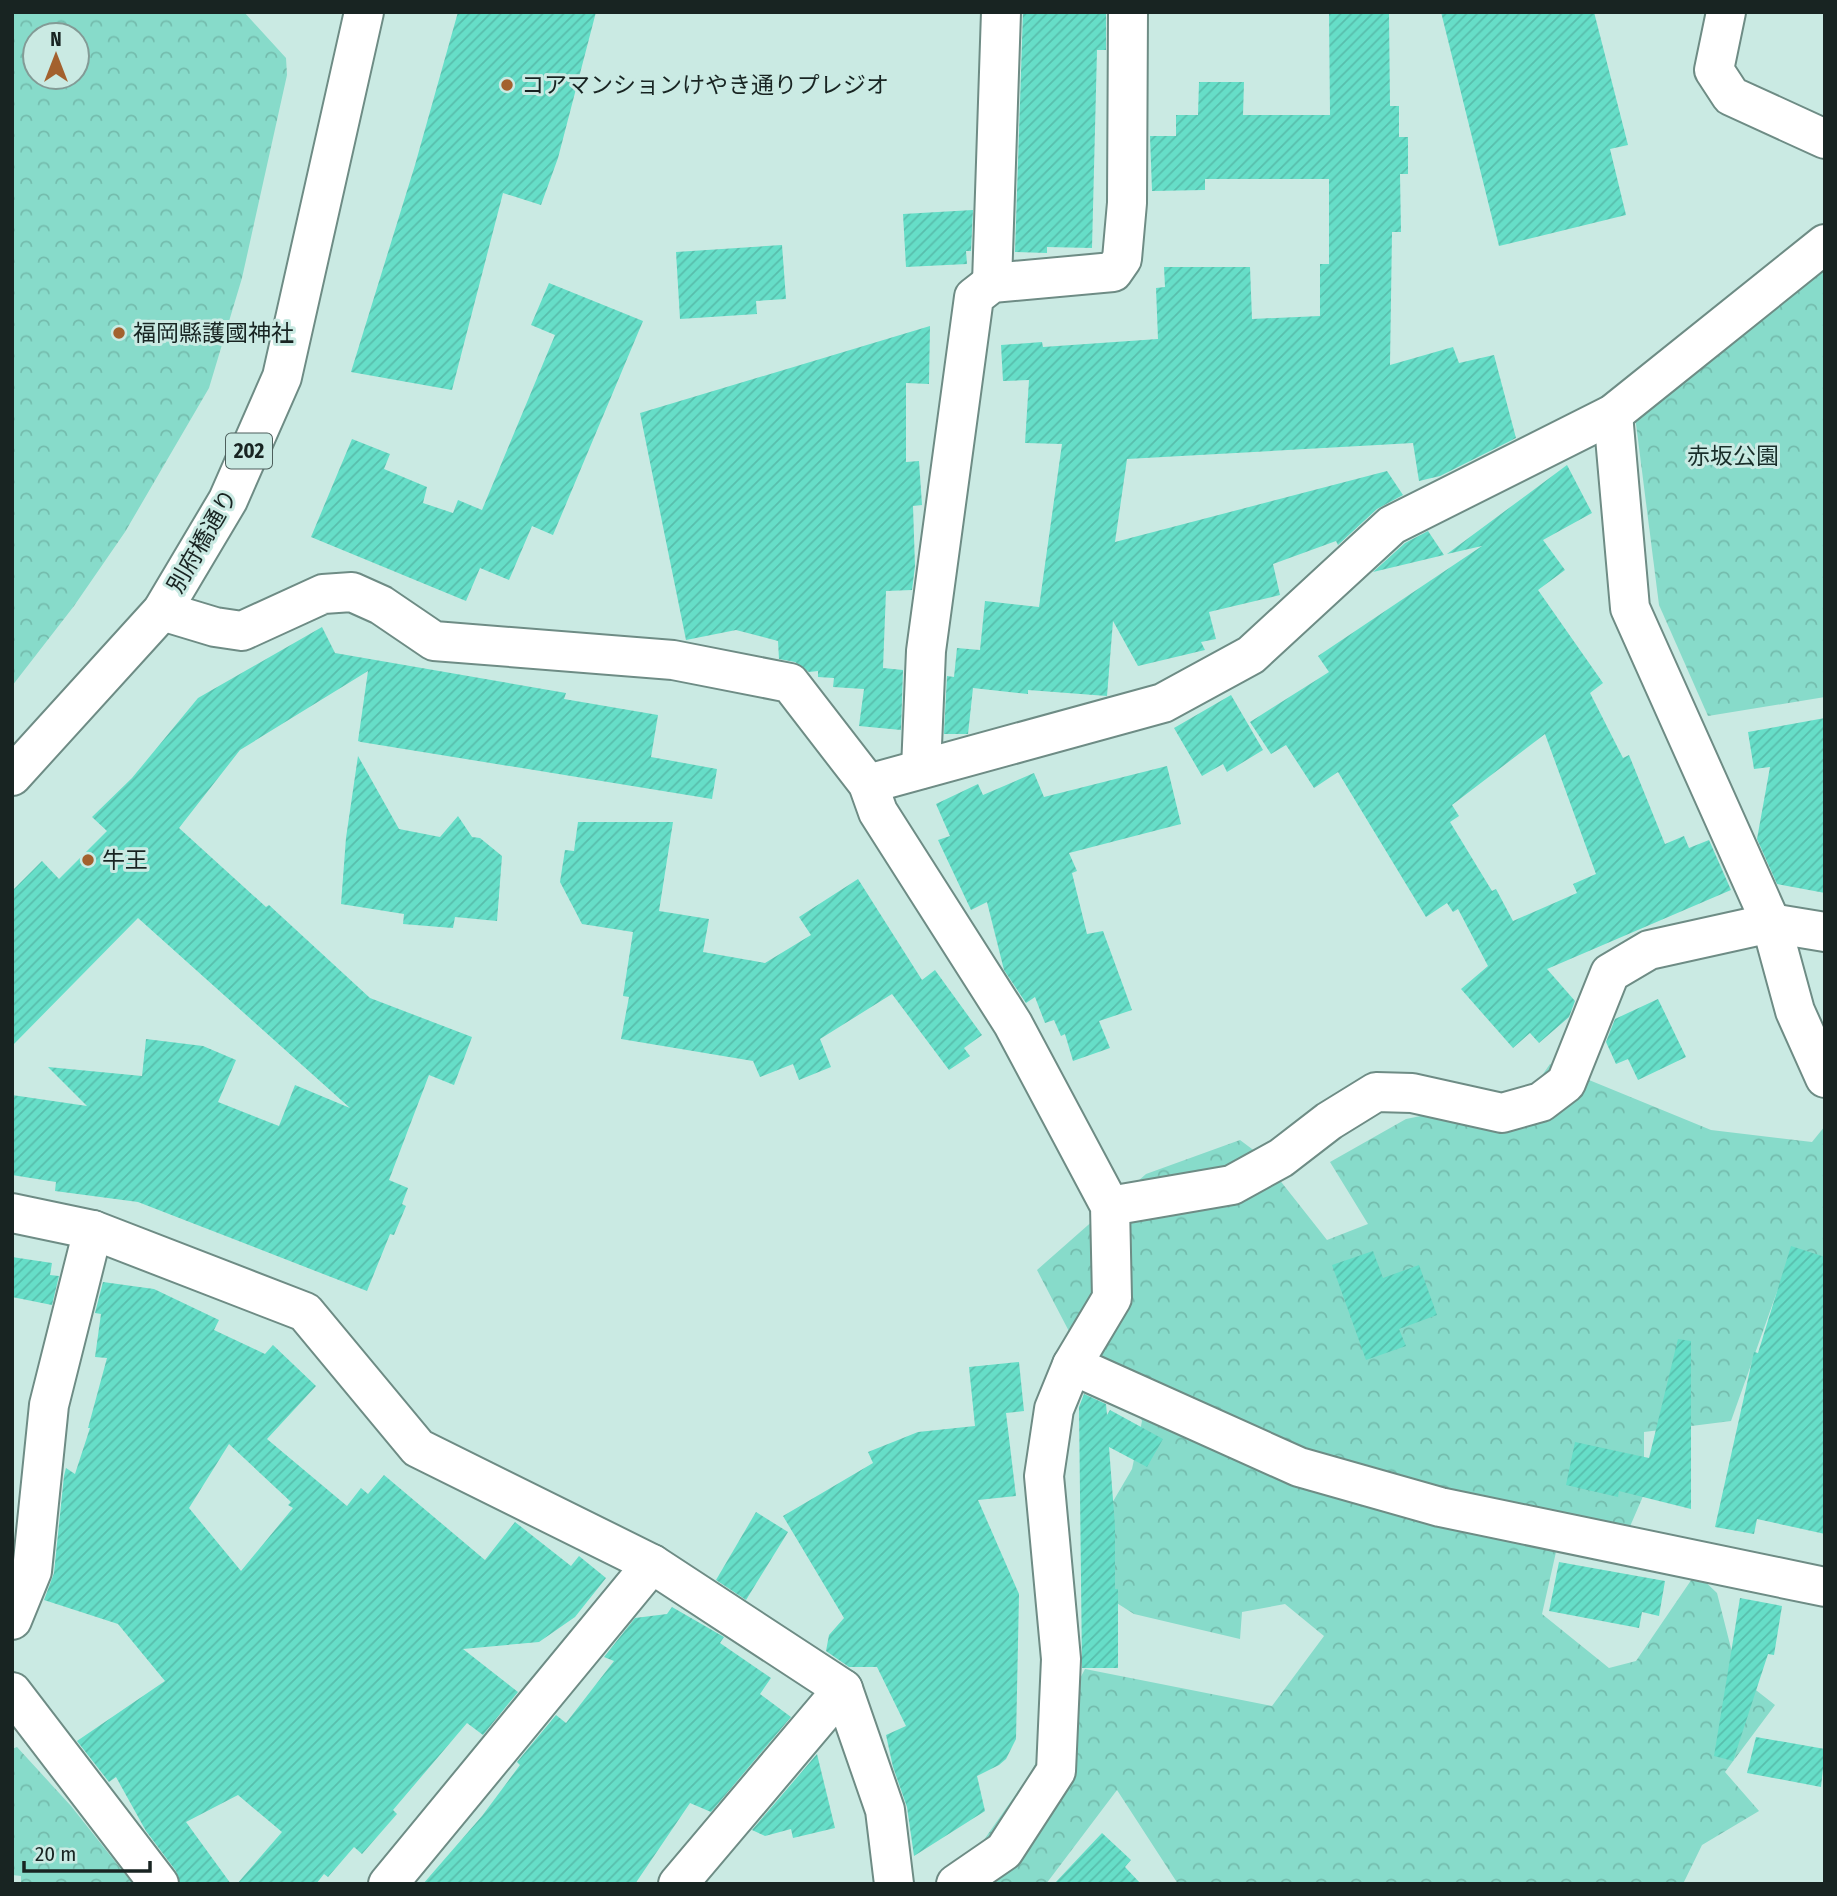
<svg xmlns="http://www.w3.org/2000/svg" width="1837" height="1896" viewBox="0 0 1837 1896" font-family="'Fira Sans Condensed','Noto Sans JP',sans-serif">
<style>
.forest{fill:url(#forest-crowns);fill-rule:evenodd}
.building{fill:url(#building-hatch);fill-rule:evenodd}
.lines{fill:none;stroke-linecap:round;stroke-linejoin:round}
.minor-casing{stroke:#6e8c85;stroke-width:42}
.trunk-casing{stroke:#6e8c85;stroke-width:42}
.minor{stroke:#fff;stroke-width:38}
.trunk{stroke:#fff;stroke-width:38}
.poi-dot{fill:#a3612e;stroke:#caeae3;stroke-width:2.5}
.labels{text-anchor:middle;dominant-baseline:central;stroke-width:6;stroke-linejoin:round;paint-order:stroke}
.shield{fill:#caeae3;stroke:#4d5f5c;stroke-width:2}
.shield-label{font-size:21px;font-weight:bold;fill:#182422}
.poi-label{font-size:23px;fill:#182422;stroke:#caeae3;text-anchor:start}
.park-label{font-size:23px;fill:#192e2a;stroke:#caeae3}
.street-label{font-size:23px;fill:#182422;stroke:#caeae3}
</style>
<defs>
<pattern id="forest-crowns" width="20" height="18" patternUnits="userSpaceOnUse" patternTransform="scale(1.75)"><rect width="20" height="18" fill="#87dbca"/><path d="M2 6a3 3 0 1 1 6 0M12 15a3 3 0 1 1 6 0" fill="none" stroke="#74bcad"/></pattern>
<pattern id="building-hatch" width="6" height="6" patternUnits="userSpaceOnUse" patternTransform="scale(1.75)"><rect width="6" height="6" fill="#66dec8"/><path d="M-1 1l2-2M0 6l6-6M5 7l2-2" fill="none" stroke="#58beac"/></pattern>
</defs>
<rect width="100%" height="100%" fill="#caeae3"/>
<g class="forest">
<path d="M 12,12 L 244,12 L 286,58 L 287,75 L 242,278 L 209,388 L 125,532 L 74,606 L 12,686 ZM 35,35 L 77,35 L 77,77 L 35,77 Z"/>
<path d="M 1825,262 L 1825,697 L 1708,716 L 1659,605 L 1635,416 Z"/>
<path d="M 1550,1064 L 1711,1130 L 1812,1142 L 1825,1126 L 1825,1290 L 1779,1286 L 1731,1421 L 1644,1432 L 1644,1494 L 1622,1545 L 1556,1552 L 1542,1614 L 1609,1668 L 1636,1661 L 1696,1573 L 1717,1593 L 1738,1676 L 1775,1705 L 1725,1772 L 1759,1811 L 1702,1845 L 1683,1884 L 1178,1884 L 1117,1790 L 1046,1884 L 953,1884 L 1030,1774 L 1085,1669 L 1272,1706 L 1324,1636 L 1285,1604 L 1242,1612 L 1240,1639 L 1134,1614 L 1087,1584 L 1101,1522 L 1132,1469 L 1142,1421 L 1124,1377 L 1073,1339 L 1037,1270 L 1146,1174 L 1240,1140 L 1260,1155 L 1327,1240 L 1368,1224 L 1330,1162 L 1406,1119 L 1529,1094 Z"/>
<path d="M 17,1747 L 71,1806 L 133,1884 L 21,1884 L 21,1876 L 12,1875 L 12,1749 Z"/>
</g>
<g class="building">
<path d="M 458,12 L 596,12 L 558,158 L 541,205 L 503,193 L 452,390 L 351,372 L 415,165 Z"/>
<path d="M 1023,12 L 1106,12 L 1106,50 L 1097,50 L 1092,248 L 1047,247 L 1047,253 L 1015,252 Z"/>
<path d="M 1329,12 L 1389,12 L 1390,106 L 1399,106 L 1399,137 L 1408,137 L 1408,174 L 1400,174 L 1401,232 L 1392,232 L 1390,365 L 1453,347 L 1459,363 L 1494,355 L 1516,438 L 1440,476 L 1419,481 L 1413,443 L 1127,459 L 1115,542 L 1387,471 L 1403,495 L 1377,509 L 1338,545 L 1336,541 L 1273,564 L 1280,595 L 1209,612 L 1216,639 L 1201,642 L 1205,650 L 1138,666 L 1113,621 L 1107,696 L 1028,690 L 1028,694 L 973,688 L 968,734 L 944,734 L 947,676 L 954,677 L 957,648 L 980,650 L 985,601 L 1039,607 L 1062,444 L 1025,443 L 1029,380 L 1003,381 L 1001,345 L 1042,342 L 1043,347 L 1158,339 L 1156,288 L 1165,287 L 1164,267 L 1250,267 L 1252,319 L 1320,316 L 1320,264 L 1329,264 L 1329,179 L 1205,179 L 1205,190 L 1152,191 L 1150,136 L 1176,136 L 1176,115 L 1198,115 L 1199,82 L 1244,82 L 1243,115 L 1330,115 Z"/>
<path d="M 1441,12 L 1594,12 L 1628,145 L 1610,149 L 1626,215 L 1499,246 Z"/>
<path d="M 973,210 L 971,251 L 966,251 L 967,264 L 906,267 L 903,214 Z"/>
<path d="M 782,245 L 786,299 L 756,301 L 757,314 L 680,319 L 676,252 Z"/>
<path d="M 549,283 L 643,321 L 553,535 L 532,526 L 509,580 L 480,568 L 466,601 L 311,537 L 352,439 L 390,454 L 384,469 L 427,487 L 423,503 L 453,513 L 458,500 L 482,510 L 555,335 L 531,325 Z"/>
<path d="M 930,326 L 929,384 L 906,383 L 906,462 L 919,461 L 922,505 L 913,506 L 915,566 L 912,590 L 886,591 L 883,668 L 903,670 L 901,730 L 859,726 L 864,689 L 833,687 L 834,678 L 818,677 L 818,671 L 809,672 L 795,662 L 779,659 L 778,641 L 736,630 L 686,640 L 640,413 Z"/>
<path d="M 1567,465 L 1592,513 L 1543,540 L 1565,570 L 1538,590 L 1603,683 L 1590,693 L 1623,758 L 1629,755 L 1665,844 L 1684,836 L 1689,848 L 1709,840 L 1731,890 L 1547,969 L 1575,1001 L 1569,1017 L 1539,1043 L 1530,1033 L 1513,1048 L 1461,989 L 1488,966 L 1458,909 L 1453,912 L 1447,903 L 1426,917 L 1338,772 L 1314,788 L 1286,745 L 1271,754 L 1250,722 L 1329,672 L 1318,656 L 1482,546 L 1447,554 ZM 1545,734 L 1596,874 L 1573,884 L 1577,893 L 1513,921 L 1496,889 L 1492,891 L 1450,822 L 1459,816 L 1452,805 Z"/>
<path d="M 1428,531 L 1444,555 L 1373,572 L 1405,543 Z"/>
<path d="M 322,627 L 335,653 L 566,693 L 564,699 L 658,715 L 651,757 L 717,769 L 712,799 L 361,742 L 358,741 L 368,671 L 240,750 L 179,828 L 266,907 L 269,905 L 370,998 L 472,1037 L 454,1085 L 429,1075 L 389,1180 L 408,1188 L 402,1204 L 406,1206 L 394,1235 L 390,1234 L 367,1291 L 138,1202 L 55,1191 L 56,1182 L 12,1175 L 12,1095 L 87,1106 L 48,1067 L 142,1076 L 146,1039 L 203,1046 L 236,1060 L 218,1102 L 279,1126 L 295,1085 L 350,1108 L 138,918 L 12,1046 L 12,891 L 42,861 L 59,879 L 107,831 L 92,817 L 132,778 L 198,698 Z"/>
<path d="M 1231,695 L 1263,750 L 1227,772 L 1223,764 L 1202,776 L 1174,728 Z"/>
<path d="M 1825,718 L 1825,893 L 1777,884 L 1757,839 L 1770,767 L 1754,769 L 1748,732 Z"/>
<path d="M 358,756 L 399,829 L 440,837 L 458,816 L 472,837 L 480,838 L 502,856 L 497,921 L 455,917 L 453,928 L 403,924 L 404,914 L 341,904 L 346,838 Z"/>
<path d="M 1167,766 L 1181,824 L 1069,853 L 1077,871 L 1072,873 L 1087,934 L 1103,931 L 1132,1010 L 1099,1021 L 1110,1048 L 1073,1061 L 1065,1034 L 1061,1036 L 1054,1020 L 1045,1023 L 1035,997 L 1026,1003 L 1004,970 L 987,902 L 971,910 L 938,840 L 950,836 L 936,804 L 978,784 L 983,795 L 1034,773 L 1044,797 Z"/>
<path d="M 578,822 L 673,822 L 659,911 L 709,919 L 703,952 L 765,963 L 811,935 L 799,917 L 858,879 L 922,980 L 935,970 L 982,1035 L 964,1048 L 970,1056 L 949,1070 L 892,994 L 820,1039 L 831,1067 L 799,1080 L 793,1064 L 760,1077 L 753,1061 L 621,1039 L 629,997 L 623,996 L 633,932 L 582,924 L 560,882 L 565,850 L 574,851 Z"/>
<path d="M 1658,999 L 1686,1057 L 1638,1080 L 1628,1059 L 1616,1064 L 1606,1042 L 1615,1019 Z"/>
<path d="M 1791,1246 L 1825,1257 L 1825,1534 L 1757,1519 L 1754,1534 L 1715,1527 L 1754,1352 L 1758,1353 Z"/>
<path d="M 1373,1251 L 1383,1278 L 1419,1265 L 1437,1315 L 1399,1329 L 1406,1346 L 1366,1360 L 1332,1265 Z"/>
<path d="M 12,1257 L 52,1263 L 50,1275 L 59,1276 L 52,1305 L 12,1297 Z"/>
<path d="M 103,1282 L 154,1289 L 219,1320 L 214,1330 L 265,1354 L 273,1345 L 316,1386 L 267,1439 L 347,1506 L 361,1488 L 368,1494 L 384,1475 L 485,1560 L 515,1522 L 571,1566 L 579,1556 L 606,1578 L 575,1617 L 539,1642 L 463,1649 L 518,1692 L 483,1735 L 467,1723 L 393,1810 L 397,1814 L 362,1854 L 354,1847 L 328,1877 L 324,1874 L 316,1884 L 237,1884 L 282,1832 L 238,1795 L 186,1822 L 231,1884 L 180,1884 L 176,1871 L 146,1831 L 116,1777 L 109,1782 L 77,1741 L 165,1681 L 118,1624 L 44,1600 L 54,1573 L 64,1476 L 66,1468 L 75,1474 L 90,1428 L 88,1428 L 107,1358 L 95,1357 L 101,1314 L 95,1313 ZM 229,1444 L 291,1502 L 288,1505 L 293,1508 L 241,1571 L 189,1508 Z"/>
<path d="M 1678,1339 L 1691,1341 L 1691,1509 L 1619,1491 L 1618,1497 L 1566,1485 L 1575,1442 L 1649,1458 Z"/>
<path d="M 1019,1362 L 1024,1411 L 1006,1413 L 1016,1496 L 978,1500 L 1019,1594 L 1016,1739 L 1006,1759 L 999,1765 L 977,1776 L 985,1811 L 914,1856 L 907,1807 L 893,1767 L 886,1735 L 906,1726 L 877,1667 L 849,1667 L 826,1651 L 829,1635 L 844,1618 L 783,1516 L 873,1463 L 868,1452 L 918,1432 L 975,1426 L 969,1367 Z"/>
<path d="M 1084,1394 L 1106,1404 L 1107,1415 L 1110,1410 L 1163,1439 L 1147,1467 L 1109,1447 L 1115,1526 L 1115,1589 L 1118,1589 L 1118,1668 L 1082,1668 L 1079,1407 Z"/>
<path d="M 756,1512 L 788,1532 L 746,1600 L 716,1580 Z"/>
<path d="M 1559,1562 L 1665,1581 L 1659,1616 L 1642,1612 L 1639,1628 L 1549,1611 Z"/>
<path d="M 1740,1598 L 1782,1606 L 1774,1655 L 1768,1654 L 1733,1761 L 1714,1756 Z"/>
<path d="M 672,1607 L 724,1637 L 720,1643 L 771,1678 L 760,1694 L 791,1717 L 711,1812 L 690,1803 L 635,1884 L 423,1884 L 482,1816 L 520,1765 L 517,1762 L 556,1715 L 566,1723 L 614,1661 L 604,1657 L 635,1618 L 667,1614 Z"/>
<path d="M 1756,1737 L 1825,1749 L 1821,1787 L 1747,1773 Z"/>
<path d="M 817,1754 L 835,1828 L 793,1838 L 791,1829 L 765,1836 L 752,1830 Z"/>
<path d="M 1102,1833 L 1131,1860 L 1125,1867 L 1141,1884 L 1054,1884 Z"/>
</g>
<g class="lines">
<defs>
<g id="minor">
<path d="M 1726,12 L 1714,70 L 1731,96 L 1825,139"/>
<path d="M 992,283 L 1001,12"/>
<path d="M 1613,414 L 1630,608 L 1771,923 L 1795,1011 L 1825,1078"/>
<path d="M 162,611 L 215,627 L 242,631 L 323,594 L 352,592 L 381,605 L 434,641 L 673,660 L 790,683 L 868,784 L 878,812 L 1013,1024 L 1110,1206 L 1112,1298 L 1072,1365 L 1054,1409 L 1044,1476 L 1061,1659 L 1056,1771 L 1004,1851 L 956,1884"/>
<path d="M 921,769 L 926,651 L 974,297 L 992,283 L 1113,272 L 1122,259 L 1127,203 L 1128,12"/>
<path d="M 868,784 L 1163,703 L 1251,655 L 1392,525 L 1613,414 L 1825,244"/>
<path d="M 1110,1206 L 1232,1185 L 1281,1158 L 1329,1121 L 1376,1092 L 1412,1093 L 1502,1113 L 1541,1102 L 1566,1083 L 1610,973 L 1649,950 L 1771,923 L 1825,932"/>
<path d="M 12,1213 L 93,1230 L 305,1312 L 418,1448 L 652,1564 L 843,1689 L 885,1810 L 894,1884"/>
<path d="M 1072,1365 L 1299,1467 L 1440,1507 L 1825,1587"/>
<path d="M 12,1620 L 32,1571 L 49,1405 L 93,1230"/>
<path d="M 12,1692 L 159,1884"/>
<path d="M 388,1884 L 652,1564"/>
<path d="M 678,1884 L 843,1689"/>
</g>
<path id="trunk" d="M 12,776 L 162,611 L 228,500 L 282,377 L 364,12"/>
</defs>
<use href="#minor" class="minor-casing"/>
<use href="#trunk" class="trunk-casing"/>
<use href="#minor" class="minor"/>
<use href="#trunk" class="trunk"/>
</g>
<g class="poi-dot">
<circle cx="507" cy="85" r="7"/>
<circle cx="119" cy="333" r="7"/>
<circle cx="88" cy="860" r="7"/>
</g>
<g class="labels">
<rect class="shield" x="226" y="433.5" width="46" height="35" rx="5"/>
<g class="shield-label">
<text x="249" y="451">202</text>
</g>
<g class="poi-label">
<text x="521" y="85">コアマンションけやき通りプレジオ</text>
<text x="133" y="333">福岡縣護國神社</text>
<text x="102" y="860">牛王</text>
</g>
<g class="park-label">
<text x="1733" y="456">赤坂公園</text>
</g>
<g class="street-label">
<text transform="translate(202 541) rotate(-60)">別府橋通り</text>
</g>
</g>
<rect width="1837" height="1896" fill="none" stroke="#182422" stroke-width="28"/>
<g transform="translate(56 56)"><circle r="33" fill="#caeae3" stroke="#839b96" stroke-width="2"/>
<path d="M0-5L12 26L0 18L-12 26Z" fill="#a3612e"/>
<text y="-10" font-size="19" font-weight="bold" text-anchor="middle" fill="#182422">N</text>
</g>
<path d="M24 1861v10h126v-10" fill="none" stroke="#182422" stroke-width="3.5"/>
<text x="35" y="1861" font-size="21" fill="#182422" stroke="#caeae3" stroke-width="5" paint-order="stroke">20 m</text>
</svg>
